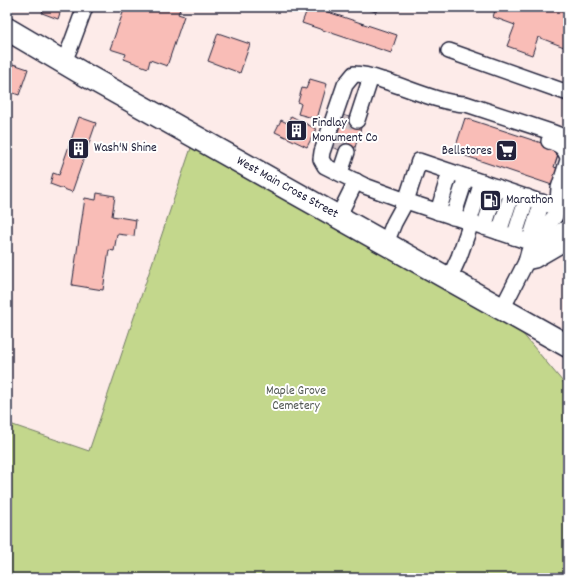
<svg xmlns="http://www.w3.org/2000/svg" width="575" height="585" viewBox="0 0 575 585" font-family="Dekko,sans-serif">
<style>
.green{fill:#c3d78c;stroke:#727c64}
.building{fill:#f9bdb7;stroke:#22223b}
.lines{fill:none;stroke-linecap:round;stroke-linejoin:round}
.minor-tunnel{stroke:#d1c3c6;stroke-width:15;stroke-dasharray:15 8;stroke-linecap:butt}
.minor-casing{stroke:#22223b;stroke-width:18}
.highway-casing{stroke:#22223b;stroke-width:25}
.minor{stroke:#fff;stroke-width:15}
.highway{stroke:#fff;stroke-width:22}
.labels{text-anchor:middle;dominant-baseline:central;stroke-width:4;stroke-linejoin:round;paint-order:stroke}
.poi-label{font-size:13px;fill:#22223b;stroke:#fff;text-anchor:start}
.street-label{font-size:13px;fill:#22223b;stroke:#fff}
.park-label{font-size:13px;fill:#525853;stroke:#fff}
</style>
<rect width="100%" height="100%" fill="#fdebe9"/>
<filter id="ink" filterUnits="userSpaceOnUse"><feTurbulence type="fractalNoise" baseFrequency=".025" numOctaves="2"/><feDisplacementMap in="SourceGraphic" scale="8" xChannelSelector="R" yChannelSelector="G"/><feConvolveMatrix kernelMatrix="1 2 1 2 8 2 1 2 1" color-interpolation-filters="sRGB"/></filter>
<g filter="url(#ink)">
<path class="green" d="M 195,136 L 502,309 L 568,388 L 568,578 L 7,578 L 7,423 L 89,451 Z"/>
<g class="building">
<path d="M 44,7 L 62,7 L 58,19 L 42,13 Z"/>
<path d="M 125,7 L 181,7 L 178,14 L 184,16 L 167,66 L 150,60 L 148,68 L 124,59 L 126,54 L 110,49 Z"/>
<path d="M 308,7 L 313,7 L 397,35 L 391,53 L 302,23 Z"/>
<path d="M 361,7 L 378,7 L 376,12 Z"/>
<path d="M 496,7 L 568,7 L 568,37 L 564,47 L 538,37 L 532,55 L 507,46 L 515,25 L 493,17 Z"/>
<path d="M 218,33 L 250,44 L 240,73 L 208,61 Z"/>
<path d="M 13,64 L 28,69 L 19,95 L 7,91 L 7,81 Z"/>
<path d="M 310,79 L 327,84 L 317,119 L 298,114 L 301,104 L 298,102 L 302,88 L 306,89 Z"/>
<path d="M 338,114 L 363,121 L 353,154 L 328,146 Z"/>
<path d="M 291,116 L 316,129 L 307,147 L 275,132 L 281,120 L 287,123 Z"/>
<path d="M 79,117 L 96,123 L 72,192 L 50,184 L 53,173 L 59,175 Z"/>
<path d="M 465,118 L 560,149 L 554,167 L 560,169 L 555,186 L 454,152 Z"/>
<path d="M 97,193 L 115,196 L 112,216 L 136,220 L 134,236 L 117,234 L 114,251 L 109,250 L 103,290 L 72,285 L 85,198 L 96,200 Z"/>
</g>
<g class="lines">
<path class="minor-tunnel" d="M 338,149 L 348,117"/>
<defs>
<g id="minor">
<path d="M 449,51 L 568,93"/>
<path d="M 64,61 L 71,45 L 85,7"/>
<path d="M 357,120 L 371,77"/>
<path d="M 549,141 C 559,144 564,147 568,157"/>
<path d="M 340,173 L 347,152"/>
<path d="M 558,202 L 559,188 L 568,160"/>
<path d="M 438,212 L 450,172"/>
<path d="M 338,217 L 356,181"/>
<path d="M 453,217 L 466,177"/>
<path d="M 469,222 L 482,182"/>
<path d="M 484,227 L 497,187"/>
<path d="M 568,228 L 561,231 L 547,241 L 529,251 L 526,262 L 535,260 L 566,242 L 568,238"/>
<path d="M 499,232 L 512,193"/>
<path d="M 514,237 L 527,197"/>
<path d="M 529,242 L 406,201 L 365,186 L 325,166 L 321,159 L 322,152 L 345,85 L 354,74 C 364,74 373,77 382,80 C 409,88 439,103 466,104 L 551,132 L 564,137 L 568,141"/>
<path d="M 529,242 L 543,230 L 555,216 L 558,207 L 568,191"/>
<path d="M 529,242 L 542,202"/>
<path d="M 386,243 L 394,223 L 406,201 L 419,161 L 549,205 L 568,209"/>
<path d="M 449,279 L 459,257 L 471,223"/>
<path d="M 502,309 L 526,262"/>
</g>
<path id="highway" d="M 7,29 L 80,72 L 568,346"/>
</defs>
<use href="#minor" class="minor-casing"/>
<use href="#highway" class="highway-casing"/>
<use href="#minor" class="minor"/>
<use href="#highway" class="highway"/>
</g>
</g>
<defs>
<symbol id="building-square" viewBox="-11 -11 22 22"><rect x="-9" y="-9" width="18" height="18" rx="4" fill="#22223b" stroke="#fff"/><path d="M-4-6H4V6H1V3H-1V6H-4ZM-2.5-4.3h1.7v1.8h-1.7ZM.8-4.3h1.7v1.8H.8ZM-2.5-1h1.7V.8h-1.7ZM.8-1h1.7V.8H.8Z" fill="#fff"/></symbol>
<symbol id="supermarket-square" viewBox="-11 -11 22 22"><rect x="-9" y="-9" width="18" height="18" rx="4" fill="#22223b" stroke="#fff"/><path d="M-6-5.5h2.5l.6 2H6L4.5 2H-2.5L-4.4-4H-6ZM-1.5 3.2a1.3 1.3 0 1 0 .1 0ZM3 3.2a1.3 1.3 0 1 0 .1 0Z" fill="#fff"/></symbol>
<symbol id="fuel-square" viewBox="-11 -11 22 22"><rect x="-9" y="-9" width="18" height="18" rx="4" fill="#22223b" stroke="#fff"/><path d="M-5.5-6h7V0h2V4h1.3V-2.5L3-4.5l.8-.8L6-3V5H2.5V1h-1V6h-7ZM-4.2-4.7v3.2H.2V-4.7Z" fill="#fff"/></symbol>
</defs>
<g fill-rule="evenodd">
<use href="#building-square" x="284" y="118" width="25" height="25"/>
<use href="#building-square" x="66" y="136" width="25" height="25"/>
<use href="#supermarket-square" x="494" y="138" width="25" height="25"/>
<use href="#fuel-square" x="478" y="188" width="25" height="25"/>
</g>
<g class="labels">
<g class="poi-label">
<text x="312" y="123">Findlay<tspan x="312" dy="15">Monument Co</tspan></text>
<text x="94" y="148">Wash'N Shine</text>
<text x="492" y="151" text-anchor="end">Bellstores</text>
<text x="506" y="200">Marathon</text>
</g>
<g class="street-label">
<text transform="translate(287 188) rotate(29)">West Main Cross Street</text>
</g>
<g class="park-label">
<text x="296" y="391">Maple Grove<tspan x="296" dy="15">Cemetery</tspan></text>
</g>
</g>
<rect width="575" height="585" fill="none" stroke="#fff" stroke-width="24"/>
<rect x="12" y="12" width="551" height="561" fill="none" stroke="#22223b" stroke-width="1.5" filter="url(#ink)"/>
</svg>
